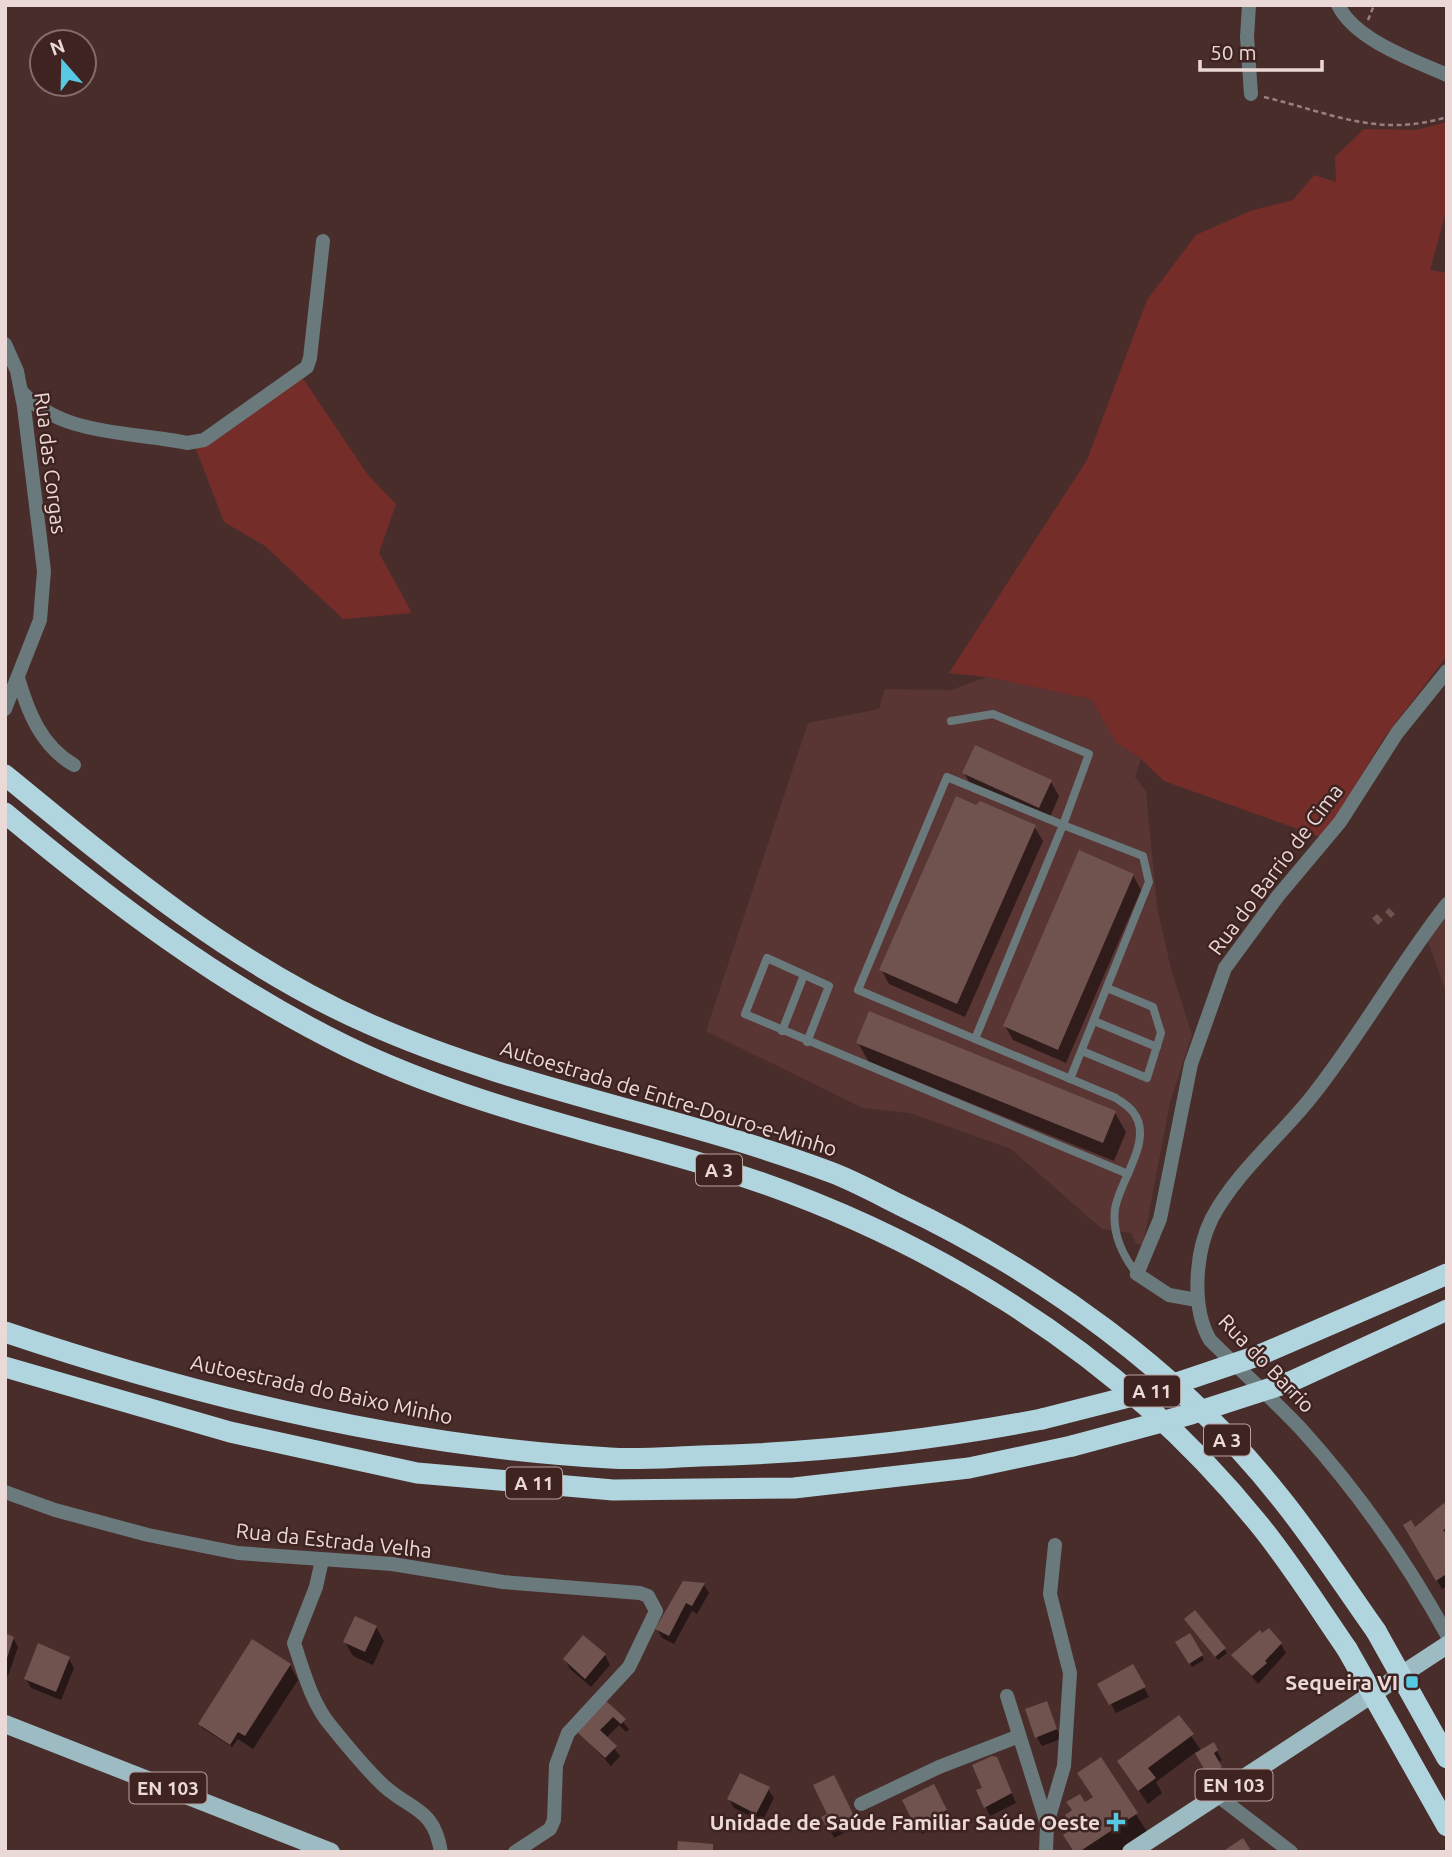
<svg xmlns="http://www.w3.org/2000/svg" width="1452" height="1857" viewBox="0 0 1452 1857" font-family="Ubuntu,sans-serif">
<style>
.built{fill:#593633}
.green{fill:#752d2a}
.shadow{fill:#0007}
.building{fill:#70524f}
.lines{fill:none;stroke-linecap:round;stroke-linejoin:round}
.path{stroke:#97807e;stroke-width:2.5;stroke-dasharray:5 3.5;stroke-linecap:butt}
.lane{stroke:#6a797c;stroke-width:8}
.street{stroke:#6a797c;stroke-width:14}
.primary{stroke:#9cbbc2;stroke-width:18}
.highway{stroke:#b0d5de;stroke-width:21}
.highway-bridge{stroke:#b0d5de;stroke-width:21}
.poi-dot{fill:#57c9e3;stroke:#3e2321;stroke-width:2.5}
.labels{text-anchor:middle;dominant-baseline:central;stroke-width:5;stroke-linejoin:round;paint-order:stroke}
.shield{fill:#3e2321;stroke:#b7a2a0;stroke-width:2}
.shield-label{font-size:19px;font-weight:bold;fill:#ebd9d7}
.street-label{font-size:21px;fill:#ebd9d7;stroke:#3e2321}
.poi-label{font-size:21px;font-weight:bold;fill:#ebd9d7;stroke:#3e2321;text-anchor:end}
</style>
<rect width="100%" height="100%" fill="#492d2b"/>
<g class="built">
<path d="M 987,677 L 1091,699 L 1116,742 L 1141,759 L 1135,777 L 1146,791 L 1157,907 L 1171,969 L 1192,1035 L 1170,1102 L 1143,1245 L 1136,1244 L 1131,1233 L 1102,1229 L 1011,1149 L 910,1113 L 863,1108 L 706,1031 L 808,723 L 879,709 L 885,689 L 951,690 Z"/>
<path d="M 1447,910 L 1447,994 L 1426,936 Z"/>
</g>
<g class="green">
<path d="M 1447,122 L 1447,208 L 1430,270 L 1447,273 L 1447,656 L 1384,738 L 1323,838 L 1164,781 L 1141,759 L 1116,742 L 1091,699 L 987,677 L 949,673 L 1087,460 L 1147,300 L 1196,235 L 1250,211 L 1293,200 L 1314,175 L 1336,182 L 1335,157 L 1364,129 L 1416,130 Z"/>
<path d="M 302,377 L 368,475 L 396,504 L 379,553 L 412,613 L 343,619 L 265,546 L 224,522 L 196,449 Z"/>
</g>
<g class="shadow">
<path d="M 964,773 L 1051,782 L 1059,796 L 1048,822 L 972,787 Z"/>
<path d="M 1034,826 L 1043,841 L 965,1017 L 889,984 L 881,969 Z"/>
<path d="M 1133,875 L 1141,890 L 1066,1063 L 1013,1040 L 1005,1026 Z"/>
<path d="M 858,1043 L 1115,1113 L 1126,1132 L 1114,1161 L 869,1062 Z"/>
<path d="M 1447,1511 L 1447,1586 L 1442,1589 L 1405,1526 L 1415,1529 Z"/>
<path d="M 704,1585 L 709,1593 L 697,1614 L 692,1611 L 674,1644 L 662,1638 L 657,1629 Z"/>
<path d="M 1188,1623 L 1224,1649 L 1227,1653 L 1218,1660 Z"/>
<path d="M 376,1627 L 384,1641 L 373,1665 L 353,1656 L 345,1642 Z"/>
<path d="M 5,1635 L 13,1638 L 18,1647 L 8,1676 L 5,1675 Z"/>
<path d="M 1189,1635 L 1204,1660 L 1192,1667 L 1177,1642 Z"/>
<path d="M 1281,1644 L 1286,1653 L 1258,1684 L 1234,1656 Z"/>
<path d="M 605,1655 L 610,1665 L 591,1687 L 570,1669 L 565,1660 Z"/>
<path d="M 69,1659 L 74,1668 L 61,1700 L 31,1688 L 26,1679 Z"/>
<path d="M 290,1665 L 298,1680 L 253,1749 L 238,1739 L 232,1747 L 202,1728 L 200,1724 Z"/>
<path d="M 1132,1666 L 1149,1697 L 1116,1713 L 1100,1684 Z"/>
<path d="M 605,1702 L 629,1729 L 626,1732 L 619,1725 L 606,1738 L 620,1756 L 611,1766 L 578,1731 Z"/>
<path d="M 1046,1703 L 1061,1739 L 1042,1746 L 1037,1737 Z"/>
<path d="M 1179,1718 L 1202,1752 L 1213,1745 L 1222,1760 L 1217,1763 L 1226,1777 L 1214,1784 L 1196,1752 L 1156,1782 L 1162,1793 L 1148,1804 L 1119,1762 Z"/>
<path d="M 1101,1760 L 1148,1833 L 1119,1852 L 1075,1852 L 1075,1829 L 1094,1798 Z"/>
<path d="M 1001,1768 L 1016,1803 L 990,1816 L 978,1791 L 984,1789 Z"/>
<path d="M 838,1786 L 858,1826 L 834,1838 L 824,1818 L 830,1815 Z"/>
<path d="M 768,1789 L 774,1798 L 762,1822 L 734,1808 L 729,1799 Z"/>
<path d="M 939,1795 L 951,1820 L 922,1834 L 904,1801 Z"/>
</g>
<g class="building">
<path d="M 975,745 L 1052,780 L 1039,808 L 962,773 Z"/>
<path d="M 956,796 L 976,805 L 980,801 L 1036,825 L 957,1004 L 879,970 Z"/>
<path d="M 1079,850 L 1134,874 L 1058,1050 L 1003,1026 Z"/>
<path d="M 1389,908 L 1395,914 L 1391,918 L 1385,912 Z"/>
<path d="M 1377,914 L 1383,920 L 1378,925 L 1372,918 Z"/>
<path d="M 869,1011 L 1116,1111 L 1103,1143 L 856,1043 Z"/>
<path d="M 1444,1503 L 1447,1508 L 1447,1528 L 1443,1530 L 1447,1534 L 1447,1578 L 1445,1575 L 1436,1581 L 1403,1525 L 1411,1520 L 1415,1527 Z"/>
<path d="M 683,1581 L 705,1583 L 692,1606 L 686,1603 L 669,1636 L 655,1629 Z"/>
<path d="M 1195,1610 L 1226,1648 L 1215,1657 L 1184,1619 Z"/>
<path d="M 355,1616 L 377,1626 L 365,1652 L 343,1642 Z"/>
<path d="M 1269,1628 L 1282,1643 L 1265,1661 L 1267,1663 L 1252,1676 L 1231,1655 L 1260,1630 L 1262,1633 Z"/>
<path d="M 5,1633 L 14,1637 L 6,1661 L 5,1661 Z"/>
<path d="M 1190,1633 L 1203,1655 L 1189,1664 L 1175,1642 Z"/>
<path d="M 583,1635 L 606,1654 L 585,1679 L 563,1659 Z"/>
<path d="M 252,1639 L 291,1664 L 245,1736 L 238,1732 L 230,1745 L 198,1724 Z"/>
<path d="M 38,1643 L 70,1657 L 56,1692 L 24,1679 Z"/>
<path d="M 1133,1664 L 1146,1687 L 1109,1705 L 1097,1684 Z"/>
<path d="M 605,1700 L 626,1719 L 621,1724 L 613,1717 L 600,1730 L 617,1746 L 605,1758 L 575,1730 Z"/>
<path d="M 1047,1701 L 1057,1729 L 1035,1738 L 1025,1709 Z"/>
<path d="M 1179,1715 L 1194,1734 L 1148,1768 L 1156,1778 L 1138,1791 L 1117,1761 Z"/>
<path d="M 1214,1742 L 1218,1750 L 1214,1753 L 1222,1767 L 1208,1776 L 1195,1753 Z"/>
<path d="M 992,1756 L 997,1757 L 1012,1793 L 984,1808 L 976,1790 L 982,1788 L 972,1765 Z"/>
<path d="M 1101,1757 L 1138,1813 L 1079,1852 L 1074,1852 L 1063,1835 L 1073,1828 L 1065,1815 L 1072,1810 L 1066,1802 L 1080,1794 L 1085,1802 L 1093,1797 L 1077,1773 Z"/>
<path d="M 740,1773 L 770,1787 L 756,1814 L 727,1799 Z"/>
<path d="M 834,1775 L 854,1816 L 828,1830 L 821,1817 L 827,1814 L 813,1785 Z"/>
<path d="M 934,1784 L 947,1810 L 915,1826 L 902,1800 Z"/>
<path d="M 1243,1838 L 1252,1852 L 1222,1852 Z"/>
<path d="M 678,1841 L 713,1844 L 713,1852 L 677,1852 Z"/>
</g>
<g class="lines">
<g class="path">
<path d="M 1368,20 L 1374,5"/>
<path d="M 1264,97 C 1331,113 1378,138 1447,117"/>
</g>
<g class="lane">
<path d="M 951,721 L 993,714 L 1089,754 L 1063,825 L 947,777 L 858,990 L 1116,1098 C 1121,1102 1129,1106 1133,1112 C 1155,1139 1119,1181 1115,1209 C 1112,1233 1123,1256 1137,1274"/>
<path d="M 1094,1021 L 1157,1047"/>
<path d="M 782,1031 L 804,975"/>
<path d="M 975,1039 L 1063,825 L 1143,856 L 1149,882 L 1070,1079"/>
<path d="M 807,1042 L 829,986 L 767,958 L 745,1014 L 1128,1174"/>
<path d="M 1082,1051 L 1147,1078 L 1161,1033 L 1153,1007 L 1107,988"/>
</g>
<g class="street">
<path d="M 1249,5 L 1247,37 L 1251,94"/>
<path d="M 1338,5 C 1355,40 1413,60 1447,75"/>
<path d="M 5,344 L 17,371 L 24,407 L 44,571 L 40,620 L 5,709"/>
<path d="M 21,391 C 62,437 132,431 187,443 L 204,440 L 307,367 L 310,358 L 323,241"/>
<path d="M 18,678 C 28,712 41,746 74,765"/>
<path d="M 1447,904 C 1399,965 1362,1033 1313,1095 C 1281,1136 1237,1171 1212,1218 C 1195,1252 1191,1307 1210,1340 C 1240,1370 1273,1399 1302,1430 C 1358,1492 1407,1562 1447,1635"/>
<path d="M 1197,1300 L 1169,1295 L 1137,1274 L 1160,1219 L 1191,1064 L 1225,968 L 1278,896 L 1340,822 L 1397,733 L 1447,671"/>
<path d="M 5,1492 L 55,1510 L 148,1535 L 238,1553 L 392,1564 L 503,1582 L 640,1593 L 648,1596 L 656,1611 L 629,1667 L 568,1733 L 556,1765 L 554,1820 L 550,1829 L 515,1852"/>
<path d="M 322,1560 L 316,1587 L 294,1643 C 303,1670 312,1704 331,1726 C 347,1746 365,1768 384,1786 C 412,1811 434,1808 441,1852"/>
<path d="M 1007,1696 L 1047,1824"/>
<path d="M 1218,1796 L 1291,1852"/>
<path d="M 861,1804 L 939,1767 L 1019,1736"/>
<path d="M 1046,1852 L 1047,1824 L 1064,1766 L 1070,1673 L 1050,1594 L 1055,1545"/>
</g>
<g class="primary">
<path d="M 5,1724 L 331,1852"/>
<path d="M 1131,1852 L 1447,1645"/>
</g>
<g class="highway">
<path d="M 5,775 C 118,868 232,963 367,1023 C 516,1090 680,1115 833,1173 C 856,1182 878,1194 900,1205 C 1041,1272 1182,1373 1279,1496 C 1314,1539 1344,1586 1376,1631"/>
<path d="M 5,813 C 112,902 220,984 346,1046 C 459,1101 580,1128 700,1163 C 914,1226 1117,1348 1258,1523 C 1290,1562 1318,1607 1347,1649"/>
<path d="M 5,1332 C 201,1398 404,1447 610,1458 C 640,1460 671,1457 700,1456 C 816,1453 929,1441 1042,1419"/>
<path d="M 1260,1355 L 1447,1274"/>
<path d="M 5,1367 L 230,1432 L 417,1473 L 613,1490 L 794,1488 L 969,1468 L 1072,1446"/>
<path d="M 1290,1382 L 1447,1310"/>
</g>
<g class="highway-bridge">
<path d="M 1042,1419 L 1156,1390 L 1260,1355"/>
<path d="M 1072,1446 L 1191,1414 L 1290,1382"/>
<path d="M 1376,1631 L 1447,1758"/>
<path d="M 1347,1649 L 1447,1826"/>
</g>
</g>
<g class="poi-dot">
<rect x="1405" y="1675" width="14" height="14" rx="3.5"/>
<path d="M1112.5 1811.5h7v7h7v7h-7v7h-7v-7h-7v-7h7z"/>
</g>
<g class="labels">
<g class="shield">
<rect x="696" y="1154.5" width="46" height="31" rx="5"/>
<rect x="1124" y="1375.5" width="56" height="31" rx="5"/>
<rect x="1204" y="1424.5" width="46" height="31" rx="5"/>
<rect x="506" y="1467.5" width="56" height="31" rx="5"/>
<rect x="1195.5" y="1769.5" width="77" height="31" rx="5"/>
<rect x="129.5" y="1772.5" width="77" height="31" rx="5"/>
</g>
<g class="shield-label">
<text x="719" y="1170">A 3</text>
<text x="1152" y="1391">A 11</text>
<text x="1227" y="1440">A 3</text>
<text x="534" y="1483">A 11</text>
<text x="1234" y="1785">EN 103</text>
<text x="168" y="1788">EN 103</text>
</g>
<g class="street-label">
<text transform="translate(51 463) rotate(83)">Rua das Corgas</text>
<text transform="translate(1275 869) rotate(-53)">Rua do Barrio de Cima</text>
<text transform="translate(669 1098) rotate(17)">Autoestrada de Entre-Douro-e-Minho</text>
<text transform="translate(1267 1363) rotate(46)">Rua do Barrio</text>
<text transform="translate(322 1389) rotate(12)">Autoestrada do Baixo Minho</text>
<text transform="translate(334 1540) rotate(6)">Rua da Estrada Velha</text>
</g>
<g class="poi-label">
<text x="1398" y="1682">Sequeira VI</text>
<text x="1100" y="1822">Unidade de Saúde Familiar Saúde Oeste</text>
</g>
</g>
<rect width="1452" height="1857" fill="none" stroke="#ebd9d7" stroke-width="14"/>
<g transform="translate(63 63) rotate(340)"><circle r="33" fill="#3e2321" stroke="#836c6a" stroke-width="2"/>
<path d="M0-5L12 26L0 18L-12 26Z" fill="#57c9e3"/>
<text y="-10" font-size="19" font-weight="bold" text-anchor="middle" fill="#ebd9d7">N</text>
</g>
<path d="M1200 60v10h122v-10" fill="none" stroke="#ebd9d7" stroke-width="3.5"/>
<text x="1210" y="60" font-size="21" fill="#ebd9d7" stroke="#3e2321" stroke-width="5" paint-order="stroke">50 m</text>
</svg>
